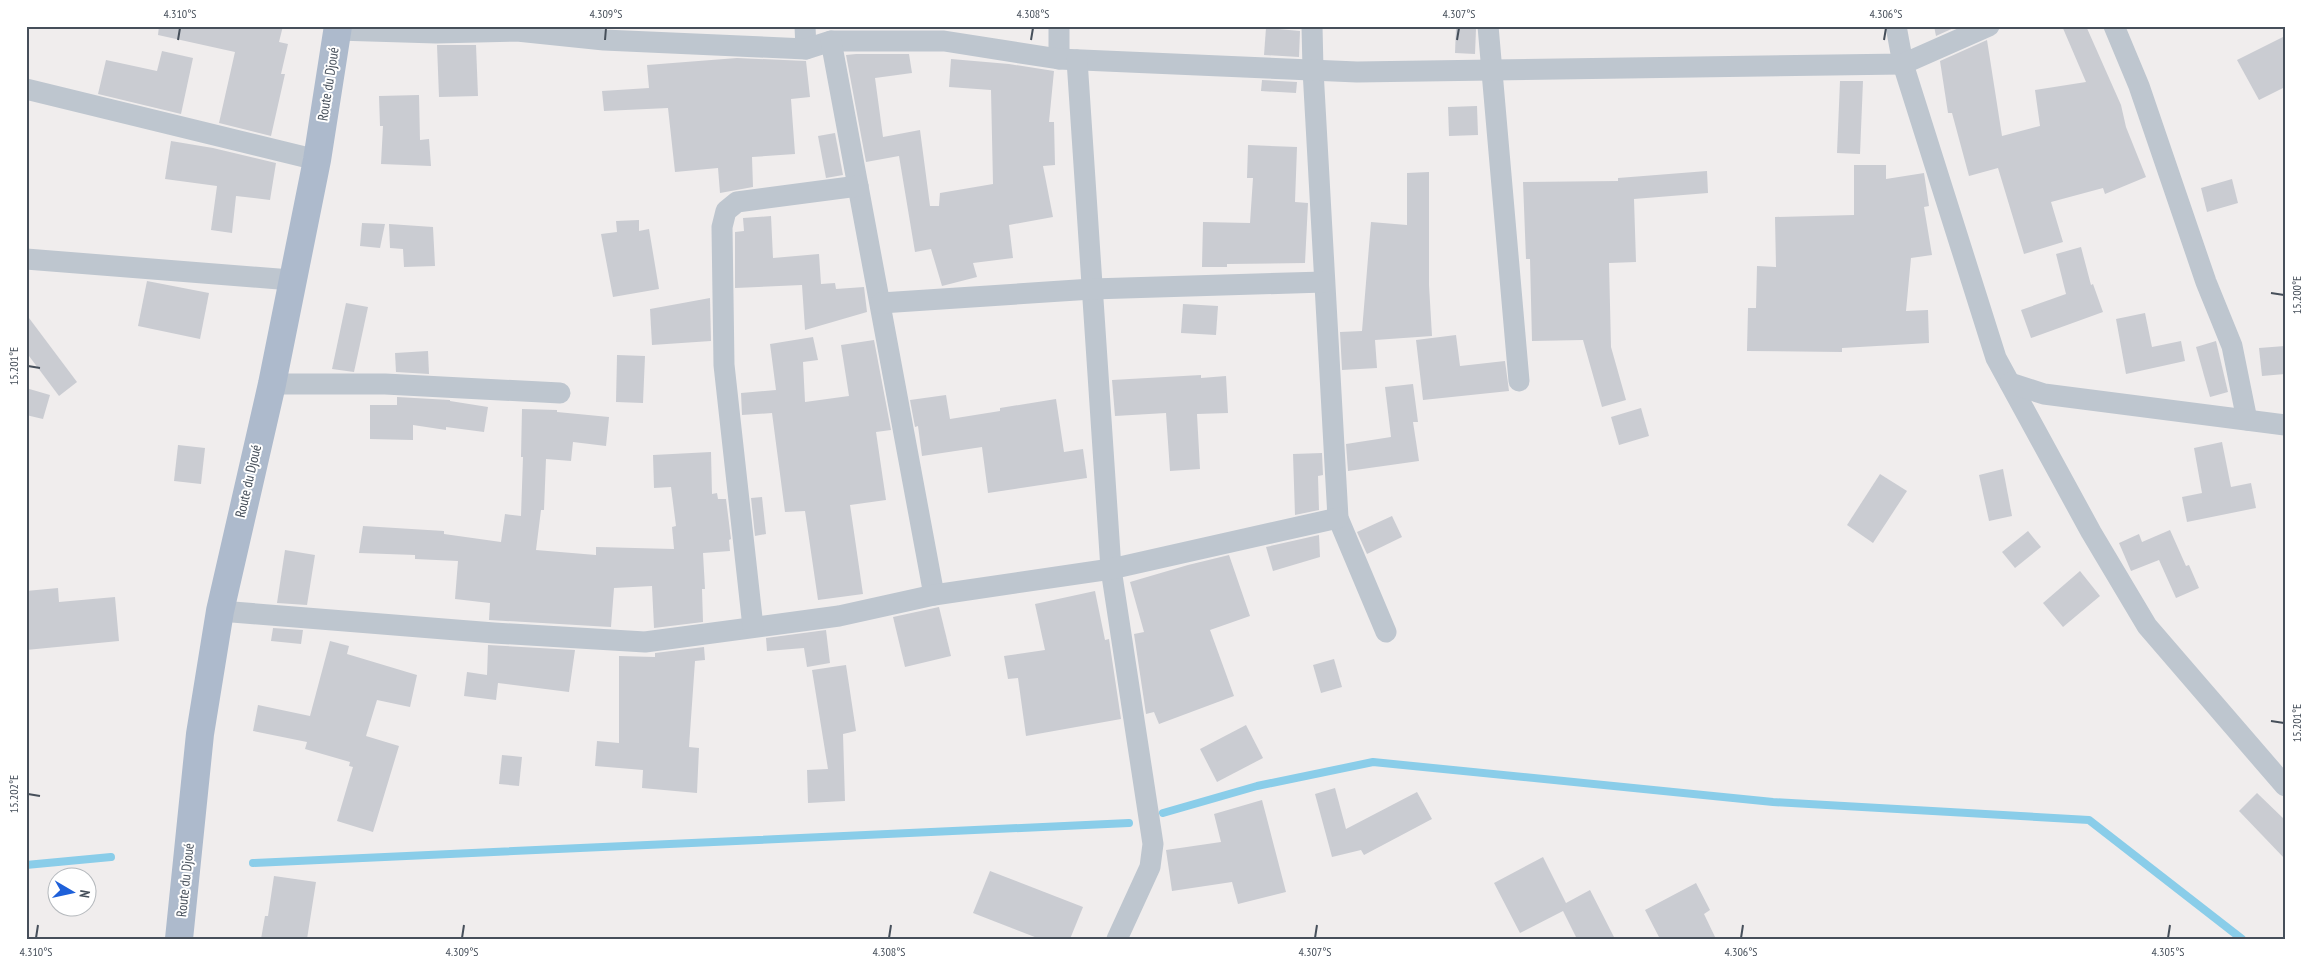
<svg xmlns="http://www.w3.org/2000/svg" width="2311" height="965" viewBox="0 0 2311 965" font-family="'PT Sans Narrow',sans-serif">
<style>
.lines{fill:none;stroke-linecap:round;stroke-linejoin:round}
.stream{stroke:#8acde9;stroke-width:8}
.building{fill:#caccd2}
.minor{stroke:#bec6cf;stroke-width:21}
.primary{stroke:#adbacc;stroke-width:28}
.ticks{fill:none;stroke:#464f5a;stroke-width:2}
.labels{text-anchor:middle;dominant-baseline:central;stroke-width:4;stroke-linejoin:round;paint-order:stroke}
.street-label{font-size:14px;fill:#464f5a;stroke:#fff}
.neatline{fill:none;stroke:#464f5a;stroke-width:2}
.ticks-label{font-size:12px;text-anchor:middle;fill:#464f5a}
</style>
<rect width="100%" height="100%" fill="#f0eded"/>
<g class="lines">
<g class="stream">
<path d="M 1163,813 L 1257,786 L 1373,762 L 1773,802 L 2089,820 L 2242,939"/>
<path d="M 253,863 L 1129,823"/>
<path d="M 26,865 L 111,857"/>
</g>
</g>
<g class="building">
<path d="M 159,26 L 283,26 L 279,42 L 288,44 L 281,74 L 285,74 L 271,136 L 219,123 L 235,52 L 158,35 Z"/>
<path d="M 1934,26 L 1958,26 L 1936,36 Z"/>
<path d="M 2062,26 L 2086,26 L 2121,105 L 2126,127 L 2146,177 L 2105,194 L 2103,188 L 2051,202 L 2063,242 L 2024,254 L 1998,168 L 1969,176 L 1952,113 L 1948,113 L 1940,61 L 1987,40 L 2002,136 L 2040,126 L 2035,90 L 2086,82 Z"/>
<path d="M 1266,28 L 1300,31 L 1299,57 L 1264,55 Z"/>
<path d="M 1456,28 L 1476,29 L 1475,54 L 1455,53 Z"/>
<path d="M 2285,36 L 2285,87 L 2259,100 L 2237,60 Z"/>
<path d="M 437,45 L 476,45 L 478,96 L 439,97 Z"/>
<path d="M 162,51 L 193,58 L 181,114 L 98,94 L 106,60 L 157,71 Z"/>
<path d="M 856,54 L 909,54 L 912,73 L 875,78 L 883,137 L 920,130 L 930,206 L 939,206 L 940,193 L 993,184 L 991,90 L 949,87 L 951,59 L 1009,64 L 1054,71 L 1049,122 L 1054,122 L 1055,165 L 1043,166 L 1053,217 L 1009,225 L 1013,258 L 973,263 L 977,277 L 942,286 L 931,249 L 915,252 L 899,156 L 866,162 L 846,55 Z"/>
<path d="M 737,58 L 806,61 L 810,97 L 791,99 L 795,154 L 752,157 L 753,187 L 720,193 L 718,168 L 675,172 L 668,108 L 604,111 L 602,91 L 649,88 L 647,65 Z"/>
<path d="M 1262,80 L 1297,82 L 1296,93 L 1261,91 Z"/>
<path d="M 1840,81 L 1863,81 L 1860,154 L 1837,153 Z"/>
<path d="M 419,95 L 420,140 L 429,139 L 431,166 L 381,164 L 383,126 L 380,126 L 379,96 Z"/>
<path d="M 1477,106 L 1478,135 L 1449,136 L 1448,107 Z"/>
<path d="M 835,133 L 843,175 L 826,178 L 818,136 Z"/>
<path d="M 171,141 L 213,148 L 276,163 L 270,200 L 236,196 L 232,233 L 211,230 L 217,186 L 165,179 Z"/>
<path d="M 1248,145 L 1297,147 L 1295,202 L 1308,203 L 1305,263 L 1227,264 L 1227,267 L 1202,267 L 1203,222 L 1250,223 L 1253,178 L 1247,178 Z"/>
<path d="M 1854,165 L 1886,165 L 1886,179 L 1924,173 L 1929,206 L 1924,207 L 1932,255 L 1911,258 L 1906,311 L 1928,310 L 1929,343 L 1842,348 L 1842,352 L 1747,351 L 1748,308 L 1756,308 L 1757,266 L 1776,267 L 1775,217 L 1854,215 Z"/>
<path d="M 1707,171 L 1708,193 L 1634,199 L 1636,262 L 1609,263 L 1611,347 L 1626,400 L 1602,407 L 1583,340 L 1532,341 L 1530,259 L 1526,259 L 1523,182 L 1618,181 L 1618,178 Z"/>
<path d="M 1429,172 L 1429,285 L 1432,336 L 1375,340 L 1377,368 L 1342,370 L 1340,332 L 1362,331 L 1371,222 L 1407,225 L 1407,173 Z"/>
<path d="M 2232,179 L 2238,203 L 2207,212 L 2201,188 Z"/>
<path d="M 771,216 L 773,258 L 819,254 L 821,284 L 835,283 L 836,289 L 864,287 L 867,312 L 805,330 L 802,285 L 735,288 L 735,232 L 744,231 L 743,218 Z"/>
<path d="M 639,220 L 639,231 L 649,229 L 659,289 L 613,297 L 601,234 L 617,232 L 616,221 Z"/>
<path d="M 362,223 L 385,224 L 380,248 L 360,246 Z"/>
<path d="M 389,224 L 433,227 L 435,266 L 404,267 L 403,249 L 390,248 Z"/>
<path d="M 2081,247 L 2091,285 L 2093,284 L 2103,312 L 2031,338 L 2021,310 L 2066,294 L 2056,254 Z"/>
<path d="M 147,281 L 209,293 L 200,339 L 138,326 Z"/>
<path d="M 710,298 L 711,341 L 652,345 L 650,309 Z"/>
<path d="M 346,303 L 368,307 L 354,372 L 332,369 Z"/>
<path d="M 1183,304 L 1218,306 L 1216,335 L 1181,333 Z"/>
<path d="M 2145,313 L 2152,347 L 2181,341 L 2185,361 L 2126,374 L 2116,319 Z"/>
<path d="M 26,314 L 77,382 L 59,396 L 26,352 Z"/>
<path d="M 1456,335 L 1460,366 L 1505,361 L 1509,391 L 1423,400 L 1416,340 Z"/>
<path d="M 813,337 L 818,360 L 803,362 L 805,402 L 849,396 L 841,345 L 874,340 L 891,430 L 876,432 L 886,500 L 850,505 L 863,594 L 818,600 L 805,511 L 785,512 L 772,413 L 742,415 L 741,393 L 776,390 L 770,344 Z"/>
<path d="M 2216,341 L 2228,392 L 2210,397 L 2196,347 Z"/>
<path d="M 2285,346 L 2285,374 L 2262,376 L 2259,348 Z"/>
<path d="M 428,351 L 429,374 L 396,372 L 395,353 Z"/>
<path d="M 617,355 L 645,356 L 643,403 L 616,402 Z"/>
<path d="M 1201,375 L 1201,378 L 1226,376 L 1228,413 L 1197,414 L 1200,469 L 1170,471 L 1166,413 L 1115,416 L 1112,380 Z"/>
<path d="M 1413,384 L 1418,422 L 1413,422 L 1419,461 L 1348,471 L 1346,444 L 1391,437 L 1385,387 Z"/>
<path d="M 26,388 L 50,395 L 43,419 L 26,415 Z"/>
<path d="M 946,395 L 950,419 L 1000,411 L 1000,408 L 1056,399 L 1064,452 L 1083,449 L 1087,478 L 988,493 L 982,447 L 922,456 L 918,426 L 915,427 L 910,400 Z"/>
<path d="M 397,397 L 450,400 L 450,401 L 488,407 L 484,432 L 446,427 L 446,430 L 413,425 L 413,440 L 370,439 L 370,405 L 397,405 Z"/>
<path d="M 1641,408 L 1649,436 L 1619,445 L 1611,417 Z"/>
<path d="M 522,409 L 557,410 L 557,412 L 609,417 L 606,446 L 573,442 L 571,461 L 546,459 L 544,510 L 541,510 L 536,550 L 596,555 L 596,547 L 674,549 L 672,527 L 676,526 L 671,487 L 654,488 L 653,455 L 711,452 L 712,494 L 717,493 L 718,499 L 726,499 L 731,539 L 729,540 L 730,551 L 703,553 L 705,589 L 702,589 L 703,622 L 654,628 L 652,586 L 614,588 L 611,627 L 489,620 L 490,603 L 455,599 L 458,561 L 415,559 L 415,555 L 359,553 L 363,526 L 444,531 L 444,534 L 501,542 L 505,514 L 521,516 L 523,457 L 521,457 Z"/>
<path d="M 2222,442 L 2231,487 L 2251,483 L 2256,508 L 2187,522 L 2182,497 L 2202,493 L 2194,448 Z"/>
<path d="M 178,445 L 205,448 L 201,484 L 174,481 Z"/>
<path d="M 1322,453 L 1323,475 L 1318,476 L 1319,510 L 1295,515 L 1293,454 Z"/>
<path d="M 2003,469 L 2012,516 L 1989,521 L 1979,475 Z"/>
<path d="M 1880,474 L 1907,491 L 1873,543 L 1847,525 Z"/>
<path d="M 762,497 L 766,534 L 755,536 L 751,498 Z"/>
<path d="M 1392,516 L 1402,537 L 1367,554 L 1357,532 Z"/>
<path d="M 2170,530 L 2186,566 L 2189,565 L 2199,588 L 2176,598 L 2159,560 L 2131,571 L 2119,543 L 2139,534 L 2142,542 Z"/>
<path d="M 2028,531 L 2041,547 L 2015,568 L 2002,552 Z"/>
<path d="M 1319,535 L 1320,557 L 1273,571 L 1266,547 Z"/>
<path d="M 285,550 L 315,555 L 307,605 L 277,603 Z"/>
<path d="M 1229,555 L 1250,616 L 1210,630 L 1234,696 L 1159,724 L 1154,712 L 1146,714 L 1134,634 L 1144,632 L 1130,582 L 1188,565 Z"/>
<path d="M 2080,571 L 2100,596 L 2063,627 L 2043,603 Z"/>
<path d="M 58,588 L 59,602 L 115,597 L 119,641 L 26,650 L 26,591 Z"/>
<path d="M 1095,591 L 1105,640 L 1109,639 L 1121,719 L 1026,736 L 1018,678 L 1008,679 L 1004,656 L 1045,650 L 1035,604 Z"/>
<path d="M 939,607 L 951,656 L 905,667 L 893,617 Z"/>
<path d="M 273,628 L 303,630 L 301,644 L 271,641 Z"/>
<path d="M 826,630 L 830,663 L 807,667 L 804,648 L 767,651 L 766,638 Z"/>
<path d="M 330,641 L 349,646 L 347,654 L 417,675 L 410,707 L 377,700 L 366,736 L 399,746 L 373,832 L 337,821 L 353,767 L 349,766 L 350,762 L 305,749 L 307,742 L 253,731 L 258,705 L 310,716 Z"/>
<path d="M 488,645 L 575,650 L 569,692 L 498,683 L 496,700 L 464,696 L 467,672 L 487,675 Z"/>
<path d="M 704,647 L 705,660 L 695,661 L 689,747 L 699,748 L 697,793 L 642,788 L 643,770 L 595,766 L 597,741 L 619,743 L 619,656 L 655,657 L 655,653 Z"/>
<path d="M 1334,659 L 1342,687 L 1321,693 L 1313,665 Z"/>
<path d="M 846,665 L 856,731 L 843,734 L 845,801 L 808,803 L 807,770 L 828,769 L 812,670 Z"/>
<path d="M 1246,725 L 1263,758 L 1217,782 L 1200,749 Z"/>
<path d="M 502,755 L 522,757 L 519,786 L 499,784 Z"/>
<path d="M 1335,788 L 1346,829 L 1417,792 L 1432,819 L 1364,855 L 1361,850 L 1332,857 L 1315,794 Z"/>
<path d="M 2257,793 L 2285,820 L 2285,859 L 2239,811 Z"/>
<path d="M 1262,800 L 1286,892 L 1238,904 L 1232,882 L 1172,891 L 1166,850 L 1221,842 L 1214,814 Z"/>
<path d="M 1543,857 L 1566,903 L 1590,890 L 1615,939 L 1577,939 L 1563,911 L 1520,933 L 1494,883 Z"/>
<path d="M 990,871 L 1083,907 L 1070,939 L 1040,939 L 973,913 Z"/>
<path d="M 274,876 L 316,882 L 307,939 L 261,939 L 265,916 L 268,916 Z"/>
<path d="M 1696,883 L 1710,910 L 1704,914 L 1716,939 L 1660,939 L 1645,910 Z"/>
</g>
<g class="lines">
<g class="minor">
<path d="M 805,26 L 806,49"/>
<path d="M 1059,26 L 1059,59"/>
<path d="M 1312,26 L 1313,70 L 1338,518 L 1386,632"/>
<path d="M 1488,26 L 1519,381"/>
<path d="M 1896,26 L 1903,64 L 1996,358 L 2091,532 L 2147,626 L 2285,786"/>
<path d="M 2114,26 L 2139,86 L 2206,282 L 2232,346 L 2247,420"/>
<path d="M 337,30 L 436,33 L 517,31 L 604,40 L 806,49 L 831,41 L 944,41 L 1059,59 L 1357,72 L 1903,64 L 1989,26"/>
<path d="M 831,41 L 934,595"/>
<path d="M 1077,60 L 1111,569 L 1153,844 L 1150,867 L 1117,939"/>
<path d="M 26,89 L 317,160"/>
<path d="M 26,259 L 291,280"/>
<path d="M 881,303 L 1092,289 L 1324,282"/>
<path d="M 2010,383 L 2044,394 L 2285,425"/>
<path d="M 272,384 L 385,384 L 560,393"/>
<path d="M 220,611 L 494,633 L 645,642 L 839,616 L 934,595 L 1111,569 L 1338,518"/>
<path d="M 753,627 L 724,365 L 722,227 L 726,211 L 737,202 L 858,186"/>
</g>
<path class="primary" d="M 179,939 L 200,734 L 220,611 L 272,384 L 317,160 L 338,26"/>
</g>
<path class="ticks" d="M 178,40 L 180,28M 605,40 L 606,28M 1031,40 L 1033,28M 1457,40 L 1459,28M 1884,40 L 1886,28M 2271,293 L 2284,295M 28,366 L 40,368M 2271,721 L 2284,723M 28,794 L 40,796M 36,938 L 38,925M 462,938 L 464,925M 889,938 L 891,925M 1315,938 L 1317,925M 1741,938 L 1743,925M 2168,938 L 2170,925"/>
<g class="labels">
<g class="street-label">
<text transform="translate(328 84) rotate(-81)">Route du Djoué</text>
<text transform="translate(248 481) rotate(-77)">Route du Djoué</text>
<text transform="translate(185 880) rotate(-84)">Route du Djoué</text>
</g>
</g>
<rect width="2311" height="965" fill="none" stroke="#ffffff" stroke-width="55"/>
<g transform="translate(72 892) rotate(99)"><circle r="24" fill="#ffffff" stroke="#b5b9bd"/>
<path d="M0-4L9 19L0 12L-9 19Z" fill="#1e60d9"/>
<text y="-8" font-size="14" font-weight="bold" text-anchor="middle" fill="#464f5a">N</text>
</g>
<rect x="28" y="28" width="2256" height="910" class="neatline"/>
<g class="ticks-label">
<text x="180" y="18">4.310°S</text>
<text x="606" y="18">4.309°S</text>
<text x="1033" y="18">4.308°S</text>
<text x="1459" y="18">4.307°S</text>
<text x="1886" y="18">4.306°S</text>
<text transform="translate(2297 295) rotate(-90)" y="4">15.200°E</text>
<text transform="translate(14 366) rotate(-90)" y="4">15.201°E</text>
<text transform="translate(2297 723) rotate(-90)" y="4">15.201°E</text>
<text transform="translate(14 794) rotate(-90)" y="4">15.202°E</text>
<text x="36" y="956">4.310°S</text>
<text x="462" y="956">4.309°S</text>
<text x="889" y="956">4.308°S</text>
<text x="1315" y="956">4.307°S</text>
<text x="1741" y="956">4.306°S</text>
<text x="2168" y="956">4.305°S</text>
</g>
</svg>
